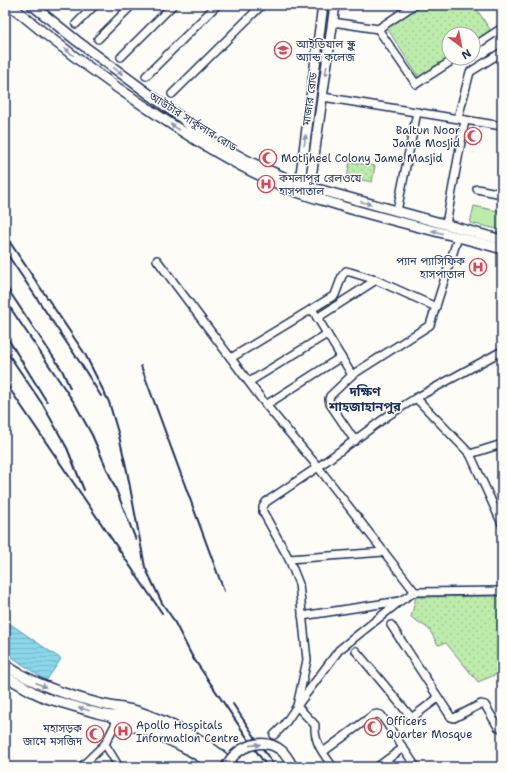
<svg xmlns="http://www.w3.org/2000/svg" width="507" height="772" viewBox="0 0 507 772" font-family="'Shantell Sans','Noto Sans Bengali',sans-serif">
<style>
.grass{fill:url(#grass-dots);stroke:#6c8d84}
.garden{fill:#bcebaa;stroke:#6c8d84}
.water{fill:url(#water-rules);stroke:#5e94b2}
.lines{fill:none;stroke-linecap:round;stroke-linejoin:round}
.minor-casing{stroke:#1b2f5e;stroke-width:10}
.major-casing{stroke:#1b2f5e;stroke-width:12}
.minor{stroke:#fdfcf7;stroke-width:7}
.major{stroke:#fdfcf7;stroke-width:9}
.rail{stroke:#1b2f5e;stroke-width:2}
.major-bridge-casing{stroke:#1b2f5e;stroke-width:12;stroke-linecap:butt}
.major-bridge{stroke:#fdfcf7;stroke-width:9}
.oneway{fill:#8c96aa}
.labels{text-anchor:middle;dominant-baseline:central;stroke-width:3;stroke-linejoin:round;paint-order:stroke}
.poi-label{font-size:11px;fill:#1b2f5e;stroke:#fdfcf7;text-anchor:start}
.street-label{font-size:11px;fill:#1b2f5e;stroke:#fdfcf7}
.quarter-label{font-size:13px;font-weight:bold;fill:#1b2f5e;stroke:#fdfcf7}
</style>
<defs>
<pattern id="grass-dots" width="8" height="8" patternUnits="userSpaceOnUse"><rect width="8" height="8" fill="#bcebaa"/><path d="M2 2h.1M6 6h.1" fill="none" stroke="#a1ca95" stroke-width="1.8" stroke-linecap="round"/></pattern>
<pattern id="water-rules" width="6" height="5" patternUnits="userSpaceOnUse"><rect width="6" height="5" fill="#8ad7ea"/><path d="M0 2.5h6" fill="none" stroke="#76b9cb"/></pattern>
</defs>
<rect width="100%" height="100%" fill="#fdfcf7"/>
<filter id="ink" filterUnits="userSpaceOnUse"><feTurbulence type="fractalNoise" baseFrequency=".025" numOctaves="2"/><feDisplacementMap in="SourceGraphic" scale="8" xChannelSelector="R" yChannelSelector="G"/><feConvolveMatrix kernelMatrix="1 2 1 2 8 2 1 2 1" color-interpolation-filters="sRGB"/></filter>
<g filter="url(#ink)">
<g class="grass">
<path d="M 422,5 L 474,5 L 491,31 L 473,43 L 473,34 L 449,34 L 450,58 L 419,78 L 387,28 Z"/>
<path d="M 350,162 L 375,166 L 372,182 L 347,177 Z"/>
<path d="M 502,596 L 502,672 L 478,682 L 446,643 L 438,645 L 429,629 L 411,617 L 416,597 Z"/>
</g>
<path class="garden" d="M 474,206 L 502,212 L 502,230 L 470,223 Z"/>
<path class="water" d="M 9,623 L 61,659 L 46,681 L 5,652 L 5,629 Z"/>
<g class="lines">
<defs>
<g id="minor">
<path d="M 333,22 L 378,29 L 414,5"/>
<path d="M 76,24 L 95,5"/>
<path d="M 378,29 L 416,84 L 456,58"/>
<path d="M 98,39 L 132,5"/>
<path d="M 473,47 L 502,28"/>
<path d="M 121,57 L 173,5"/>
<path d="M 146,76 L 217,5"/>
<path d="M 172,94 L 262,5"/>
<path d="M 323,97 L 502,126"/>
<path d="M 458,118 L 470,72 L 502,52"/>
<path d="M 477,189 L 502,194"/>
<path d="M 397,211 L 417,112"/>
<path d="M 446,224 L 465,120"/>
<path d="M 157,260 L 266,405 L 318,467 L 415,592 L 502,591"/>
<path d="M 312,309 L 352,375 L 430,325 L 458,237"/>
<path d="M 317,318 L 376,280"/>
<path d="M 231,358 L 335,295 L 342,276 L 346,271 L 350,272 L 376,280 L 436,307"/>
<path d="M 352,375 L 330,396 L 329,399 L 330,404 L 355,441"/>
<path d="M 249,382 L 327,334"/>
<path d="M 416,398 L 470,454 L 502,524"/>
<path d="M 266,405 L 341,357"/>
<path d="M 470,454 L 502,444"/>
<path d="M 289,559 L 384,552"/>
<path d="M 302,616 L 400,601"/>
<path d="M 391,625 L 451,717 L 454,718 L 481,704 L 485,705 L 498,727 L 502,728"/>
<path d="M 356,651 L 411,717 L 414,716 L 438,698"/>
<path d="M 274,735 L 284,725 L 297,706 L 307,660 L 299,584 L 289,559 L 263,512 L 263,507 L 266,502 L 318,467 L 389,415 L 416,398 L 502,351"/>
<path d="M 105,744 L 119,767"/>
<path d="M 323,752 L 373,715 L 377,714 L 381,715 L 416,767"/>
<path d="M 5,766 L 7,767"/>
<path d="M 81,767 L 105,744 L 117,721 L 118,717"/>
<path d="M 333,767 C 323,753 314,743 315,725 L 297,706 L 339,650 L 400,601 L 415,592"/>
<path d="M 377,767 L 403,748"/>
</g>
<g id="major">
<path d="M 10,5 C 55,43 103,79 153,112 C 197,142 243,170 292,190 C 309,197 327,201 344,207 C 396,222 450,234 502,249"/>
<path d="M 32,5 L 77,41 L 183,119 L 195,131 L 210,140 L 248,161 L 299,184 L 502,240"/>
<path d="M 299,189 L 323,5"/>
<path d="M 309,192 L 335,5"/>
<path d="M 5,665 C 35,685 67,695 101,704 C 113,707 125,708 137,711 C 170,722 210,743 234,767"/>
<path d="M 5,676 L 33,692 L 46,698 L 97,713 L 110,716 L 126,715 L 147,723 L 186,741 L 203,751 L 225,767"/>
<path d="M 110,716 C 122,724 137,727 150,732 C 172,741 195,751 213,767"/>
</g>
</defs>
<use href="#minor" class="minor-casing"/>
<use href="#major" class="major-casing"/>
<use href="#minor" class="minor"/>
<use href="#major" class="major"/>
<g class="rail">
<path d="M 5,235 L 85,354 L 109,402 L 119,436 L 127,471 L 145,567 L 162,603 L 173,619 L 194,660"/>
<path d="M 5,251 L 81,364 L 101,396"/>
<path d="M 5,285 L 62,370 L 70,388"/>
<path d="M 5,300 L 75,404 L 92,435 L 117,492 L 136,540"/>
<path d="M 5,334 L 47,402"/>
<path d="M 5,349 L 43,405 L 67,448 L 84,490"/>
<path d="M 141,366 L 224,591"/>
<path d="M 5,382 L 162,613"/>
<path d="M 192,656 L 267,767"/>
<path d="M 233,704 L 275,767"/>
</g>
<defs>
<path id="major-bridge" d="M 226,767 C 235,747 263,735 282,751 C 287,756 290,762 293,767"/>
</defs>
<use href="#major-bridge" class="major-bridge-casing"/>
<use href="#major-bridge" class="major-bridge"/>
</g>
<defs><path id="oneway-solid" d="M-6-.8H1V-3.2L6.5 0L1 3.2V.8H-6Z"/></defs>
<g class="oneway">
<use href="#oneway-solid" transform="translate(69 52) rotate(-143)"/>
<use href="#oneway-solid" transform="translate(118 71) rotate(37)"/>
<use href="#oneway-solid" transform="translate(326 71) rotate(98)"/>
<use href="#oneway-solid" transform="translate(175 127) rotate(-147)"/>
<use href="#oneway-solid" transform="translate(305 140) rotate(-82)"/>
<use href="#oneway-solid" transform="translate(366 203) rotate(15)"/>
<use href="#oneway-solid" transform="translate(437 232) rotate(-166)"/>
<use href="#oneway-solid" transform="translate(41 685) rotate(24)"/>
<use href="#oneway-solid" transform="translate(84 709) rotate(-164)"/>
<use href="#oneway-solid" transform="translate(255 745) rotate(-6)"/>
</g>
</g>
<defs>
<symbol id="school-ring" viewBox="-11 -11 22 22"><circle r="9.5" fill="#fdfcf7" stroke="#d1495b" stroke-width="1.5"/><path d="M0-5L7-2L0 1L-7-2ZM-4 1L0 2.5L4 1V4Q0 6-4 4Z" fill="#d1495b"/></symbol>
<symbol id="mosque-ring" viewBox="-11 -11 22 22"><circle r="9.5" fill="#fdfcf7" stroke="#d1495b" stroke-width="1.5"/><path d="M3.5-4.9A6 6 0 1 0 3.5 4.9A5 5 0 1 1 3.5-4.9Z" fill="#d1495b"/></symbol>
<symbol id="hospital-ring" viewBox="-11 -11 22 22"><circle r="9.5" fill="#fdfcf7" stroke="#d1495b" stroke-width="1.5"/><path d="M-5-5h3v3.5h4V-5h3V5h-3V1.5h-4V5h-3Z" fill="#d1495b"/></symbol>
</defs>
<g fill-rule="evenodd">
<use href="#school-ring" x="273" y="40" width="20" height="20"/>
<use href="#mosque-ring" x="463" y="126" width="20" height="20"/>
<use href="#mosque-ring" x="258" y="148" width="20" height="20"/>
<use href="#hospital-ring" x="256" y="174" width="20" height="20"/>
<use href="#hospital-ring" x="468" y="257" width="20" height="20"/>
<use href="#mosque-ring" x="363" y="717" width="20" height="20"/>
<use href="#hospital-ring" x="113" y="721" width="20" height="20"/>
<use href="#mosque-ring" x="85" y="724" width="20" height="20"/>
</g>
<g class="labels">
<g class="poi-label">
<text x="296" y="44">আইডিয়াল স্কুল<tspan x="296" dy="13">অ্যান্ড কলেজ</tspan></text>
<text x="460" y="130" text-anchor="end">Baitun Noor<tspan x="460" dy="13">Jame Mosjid</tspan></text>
<text x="281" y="158">Motijheel Colony Jame Masjid</text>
<text x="279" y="178">কমলাপুর রেলওয়ে<tspan x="279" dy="13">হাসপাতাল</tspan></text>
<text x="465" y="261" text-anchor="end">প্যান প্যাসিফিক<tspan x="465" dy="13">হাসপাতাল</tspan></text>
<text x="386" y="721">Officers<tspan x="386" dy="13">Quarter Mosque</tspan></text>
<text x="136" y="725">Apollo Hospitals<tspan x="136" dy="13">Information Centre</tspan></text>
<text x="82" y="728" text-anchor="end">মহাসড়ক<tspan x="82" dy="13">জামে মসজিদ</tspan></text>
</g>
<g class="street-label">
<text transform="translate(310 99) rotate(-82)">মাজার রোড</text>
<text transform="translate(193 122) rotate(32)">আউটার সার্কুলার রোড</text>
</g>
<g class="quarter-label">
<text x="365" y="391">দক্ষিণ<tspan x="365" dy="15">শাহজাহানপুর</tspan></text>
</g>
</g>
<rect width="507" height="772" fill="none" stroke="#fdfcf7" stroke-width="20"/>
<rect x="10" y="10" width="487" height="752" fill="none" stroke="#1b2f5e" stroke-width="1.5" filter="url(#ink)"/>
<g transform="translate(461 46) rotate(148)"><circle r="19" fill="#fdfcf7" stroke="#a3aaba"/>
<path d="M0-3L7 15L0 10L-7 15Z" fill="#d1495b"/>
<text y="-6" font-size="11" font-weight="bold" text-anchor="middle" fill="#1b2f5e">N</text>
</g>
</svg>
